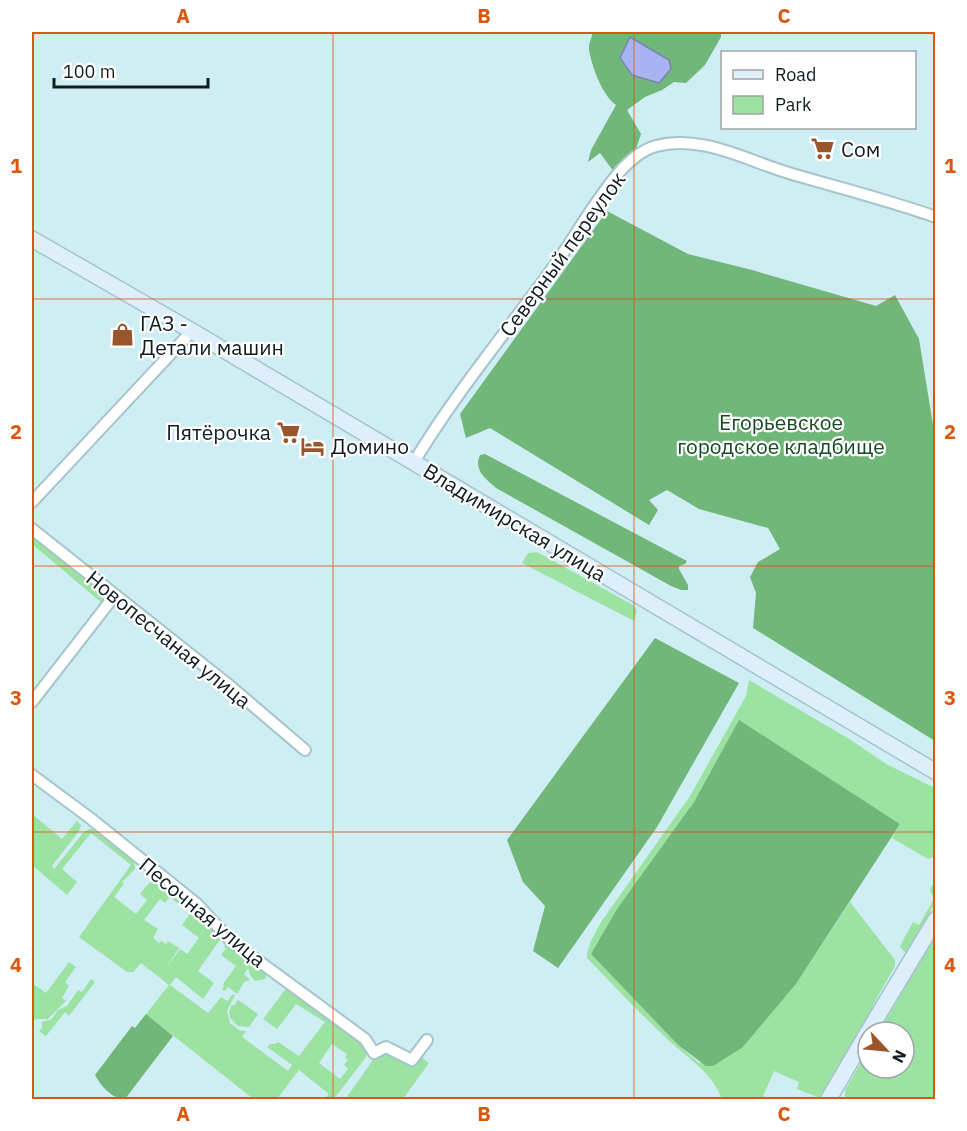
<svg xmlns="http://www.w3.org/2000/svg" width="967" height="1131" viewBox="0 0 967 1131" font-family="'IBM Plex Sans',sans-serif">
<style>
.green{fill:#9be2a3;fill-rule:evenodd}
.forest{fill:#71b77a}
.water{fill:#a8b3f2;stroke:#7a86b2;stroke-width:1.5}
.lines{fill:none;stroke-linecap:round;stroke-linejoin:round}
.street-casing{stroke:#a5c4cb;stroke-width:14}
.secondary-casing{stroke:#a5c4cb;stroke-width:18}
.street{stroke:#fff;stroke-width:10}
.secondary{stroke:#ddeefd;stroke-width:15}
.grid{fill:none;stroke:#dd560d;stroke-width:1.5;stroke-opacity:0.55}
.labels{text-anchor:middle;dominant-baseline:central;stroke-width:4.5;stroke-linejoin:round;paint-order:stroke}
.poi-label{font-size:21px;fill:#101c1e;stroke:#fff;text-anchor:start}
.street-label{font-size:21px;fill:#101c1e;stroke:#fff}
.park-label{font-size:21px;fill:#174921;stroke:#fff}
.neatline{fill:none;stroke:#dd560d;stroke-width:2}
.grid-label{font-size:20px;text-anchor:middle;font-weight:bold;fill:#dd560d}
</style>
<rect width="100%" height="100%" fill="#ceeef4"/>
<g class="green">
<path d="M 32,529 L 108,596 L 75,642 L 72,640 L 102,603 L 32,544 Z"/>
<path d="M 537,552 L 633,605 L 637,610 L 634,621 L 522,563 L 528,553 Z"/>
<path d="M 749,680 L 851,740 L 886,764 L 935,788 L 935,856 L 928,859 L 892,838 L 900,824 L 739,721 L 694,802 L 591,954 L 678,1045 L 699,1063 L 743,1047 L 796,984 L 850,902 L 895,960 L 895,966 L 873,1005 L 870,1020 L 820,1098 L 797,1089 L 799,1082 L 774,1071 L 763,1096 L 770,1099 L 722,1099 C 711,1070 684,1056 663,1035 C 637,1010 612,984 587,958 L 587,953 L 591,941 L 601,922 L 690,796 L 746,696 Z"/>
<path d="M 32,814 L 62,839 L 77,821 L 81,825 L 79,831 L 52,866 L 54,869 L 83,833 L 89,829 L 92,829 L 134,861 L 135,869 L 122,882 L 124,884 L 114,897 L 136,914 L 147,900 L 140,894 L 151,881 L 154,884 L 156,881 L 163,883 L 190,904 L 186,910 L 170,897 L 165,903 L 160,899 L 144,920 L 158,929 L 153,938 L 159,943 L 161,941 L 166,944 L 168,941 L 179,948 L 166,968 L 180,949 L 187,954 L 199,938 L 182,925 L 194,908 L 222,937 L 198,971 L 214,983 L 203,999 L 176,977 L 170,985 L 208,1013 L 221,997 L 227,1001 L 233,994 L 235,995 L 227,1011 L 230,1023 L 239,1030 L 246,1031 L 242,1037 L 288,1071 L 292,1065 L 267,1047 L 270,1044 L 275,1044 L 278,1042 L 299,1056 L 325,1022 L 296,1004 L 277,1029 L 263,1019 L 288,986 L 366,1044 L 367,1052 L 366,1057 L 334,1099 L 325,1099 L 329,1094 L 299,1070 L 277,1099 L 250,1099 L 251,1097 L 146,1014 L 169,985 L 141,963 L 133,972 L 127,972 L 79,937 L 131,865 L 91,833 L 62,869 L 77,882 L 67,895 L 32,865 ZM 332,1044 L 347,1054 L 345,1058 L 348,1060 L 344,1065 L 348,1069 L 340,1079 L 319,1063 Z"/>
<path d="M 935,880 L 935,903 L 908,951 L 905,952 L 900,947 L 901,944 L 913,922 L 919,925 L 934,899 L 930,890 Z"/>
<path d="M 935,935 L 935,1099 L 845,1099 L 845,1090 L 868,1051 L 868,1068 L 904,1068 L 904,1032 L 879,1032 Z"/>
<path d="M 227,942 L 267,973 L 265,979 L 255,981 L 250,975 L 249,970 L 247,969 L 244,974 L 250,980 L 244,982 L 238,993 L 236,993 L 228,987 L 225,991 L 222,989 L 224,986 L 223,984 L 236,966 L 221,955 L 226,949 L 224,947 Z"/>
<path d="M 69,962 L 76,967 L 65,982 L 69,986 L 62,998 L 66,1001 L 48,1019 L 36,1019 L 32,1023 L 32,983 L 46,993 Z"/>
<path d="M 91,979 L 95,982 L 69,1016 L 65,1012 L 46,1036 L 39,1031 L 42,1028 L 42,1022 L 52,1019 L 58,1010 L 67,1006 L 78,990 L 82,992 Z"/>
<path d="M 238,1000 L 258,1014 L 249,1027 L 238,1026 L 230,1018 L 229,1012 L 232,1004 L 234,1006 Z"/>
<path d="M 383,1052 L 411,1066 L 418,1055 L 429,1063 L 403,1099 L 349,1099 L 347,1096 L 349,1094 L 375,1057 Z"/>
</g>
<g class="forest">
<path d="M 593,32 L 721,32 L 721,37 L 705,65 L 686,83 L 674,82 L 662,90 L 645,97 L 627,110 L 641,134 L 636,149 L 614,172 L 600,153 L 588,162 L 591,150 L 616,105 C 602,95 592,67 589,50 C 588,44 592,37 593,32 Z"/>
<path d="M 607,211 L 688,254 L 752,270 L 876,306 L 895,295 L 919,339 L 935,437 L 935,741 L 753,628 L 756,593 L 750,577 L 758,562 L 780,549 L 768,528 L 699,509 L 667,490 L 649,500 L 658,510 L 649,525 L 490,428 L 466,438 L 460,414 Z"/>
<path d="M 485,454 L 687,561 L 685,564 L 679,566 L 679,569 L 688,585 L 688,590 L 681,590 L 671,586 L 496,488 C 486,479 473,470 480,455 Z"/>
<path d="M 655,638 L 739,683 L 657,827 L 558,968 L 533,951 L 545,906 L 523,882 L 507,840 Z"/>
<path d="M 739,720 L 900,824 L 796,984 L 743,1047 L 713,1066 L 706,1066 L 678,1045 L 591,954 L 617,909 L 694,802 Z"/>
<path d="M 146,1014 L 173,1036 L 125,1099 C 112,1099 101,1086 95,1075 L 132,1026 L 135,1028 Z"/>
</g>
<path class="water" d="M 630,37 L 669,60 L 671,69 L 659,83 L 632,75 L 620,58 Z"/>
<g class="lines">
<defs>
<g id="street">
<path d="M 414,462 C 456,392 509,329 557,262 C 578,232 597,197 622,169 C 632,159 642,150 656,146 C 703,134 747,161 792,174 C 840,188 888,200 936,217"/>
<path d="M 32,502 L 192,331"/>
<path d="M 32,529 L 230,686 L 305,750"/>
<path d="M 32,702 L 115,595"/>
<path d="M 32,775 L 90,818 L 198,905 L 230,940 L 365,1039 L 374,1053 L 386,1047 L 412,1060 L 427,1040"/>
</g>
<g id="secondary">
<path d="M 32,239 L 192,331 L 936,772"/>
<path d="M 868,1032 L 936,919"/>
<path d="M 828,1100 L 868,1032"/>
</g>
</defs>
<use href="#street" class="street-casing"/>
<use href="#secondary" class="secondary-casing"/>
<use href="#street" class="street"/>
<use href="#secondary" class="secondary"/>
</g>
<path class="grid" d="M 333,32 L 333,1100M 634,32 L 634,1100M 32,299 L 936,299M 32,566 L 936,566M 32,832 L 936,832"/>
<defs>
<symbol id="supermarket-bare" viewBox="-9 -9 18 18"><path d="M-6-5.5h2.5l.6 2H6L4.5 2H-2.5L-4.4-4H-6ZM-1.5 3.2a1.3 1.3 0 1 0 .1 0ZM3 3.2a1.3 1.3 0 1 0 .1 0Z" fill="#9a552a" stroke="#fff" stroke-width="2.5" paint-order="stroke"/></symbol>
<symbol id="shop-bare" viewBox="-9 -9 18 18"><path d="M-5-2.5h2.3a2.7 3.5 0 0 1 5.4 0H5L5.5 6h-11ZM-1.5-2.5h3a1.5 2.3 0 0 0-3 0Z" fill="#9a552a" stroke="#fff" stroke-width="2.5" paint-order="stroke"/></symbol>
<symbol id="hotel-bare" viewBox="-9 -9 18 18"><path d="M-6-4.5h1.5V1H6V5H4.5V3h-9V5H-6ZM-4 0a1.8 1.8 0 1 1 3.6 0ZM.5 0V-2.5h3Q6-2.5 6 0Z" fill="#9a552a" stroke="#fff" stroke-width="2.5" paint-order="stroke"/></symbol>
</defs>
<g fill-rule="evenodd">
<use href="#supermarket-bare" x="806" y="132" width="33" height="33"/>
<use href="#shop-bare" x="106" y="318" width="33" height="33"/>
<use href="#supermarket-bare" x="272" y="416" width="33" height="33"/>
<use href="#hotel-bare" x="296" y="430" width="33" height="33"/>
</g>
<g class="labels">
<g class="poi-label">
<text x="841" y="149">Сом</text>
<text x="140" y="323">ГАЗ -<tspan x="140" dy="24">Детали машин</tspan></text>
<text x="271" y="432" text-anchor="end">Пятёрочка</text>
<text x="331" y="446">Домино</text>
</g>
<g class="street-label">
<text transform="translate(562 254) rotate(-54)">Северный переулок</text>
<text transform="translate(515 522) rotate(31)">Владимирская улица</text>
<text transform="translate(169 639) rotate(39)">Новопесчаная улица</text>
<text transform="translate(203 912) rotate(40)">Песочная улица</text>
</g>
<g class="park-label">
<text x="781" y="422">Егорьевское<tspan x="781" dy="24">городское кладбище</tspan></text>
</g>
</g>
<rect width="967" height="1131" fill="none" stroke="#ffffff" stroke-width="66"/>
<rect x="721" y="51" width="195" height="78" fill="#ffffff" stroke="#9fa4a5" stroke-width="1.5"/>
<rect x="733" y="70" width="30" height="9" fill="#ddeefd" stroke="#9fa4a5" stroke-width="1.5"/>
<text x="775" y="81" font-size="18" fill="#101c1e">Road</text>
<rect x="733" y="96" width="30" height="18" fill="#9be2a3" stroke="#9fa4a5" stroke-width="1.5"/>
<text x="775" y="111" font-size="18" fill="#101c1e">Park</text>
<g transform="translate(886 1050) rotate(116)"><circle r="28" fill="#ffffff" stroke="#9fa4a5" stroke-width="1.5"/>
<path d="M0-4.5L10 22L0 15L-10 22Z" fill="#9a552a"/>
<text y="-9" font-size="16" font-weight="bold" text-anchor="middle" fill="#101c1e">N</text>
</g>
<path d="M54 78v9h154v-9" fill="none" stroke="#101c1e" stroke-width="3"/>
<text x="63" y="78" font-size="18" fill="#101c1e" stroke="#ffffff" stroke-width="4.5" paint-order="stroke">100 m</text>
<rect x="33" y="33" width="901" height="1065" class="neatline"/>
<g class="grid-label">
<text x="183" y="23">A</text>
<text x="484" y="23">B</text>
<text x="784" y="23">C</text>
<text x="16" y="173">1</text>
<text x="950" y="173">1</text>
<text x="16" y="439">2</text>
<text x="950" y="439">2</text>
<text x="16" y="705">3</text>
<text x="950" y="705">3</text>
<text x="16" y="972">4</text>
<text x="950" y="972">4</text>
<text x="183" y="1121">A</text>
<text x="484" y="1121">B</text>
<text x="784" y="1121">C</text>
</g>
</svg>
